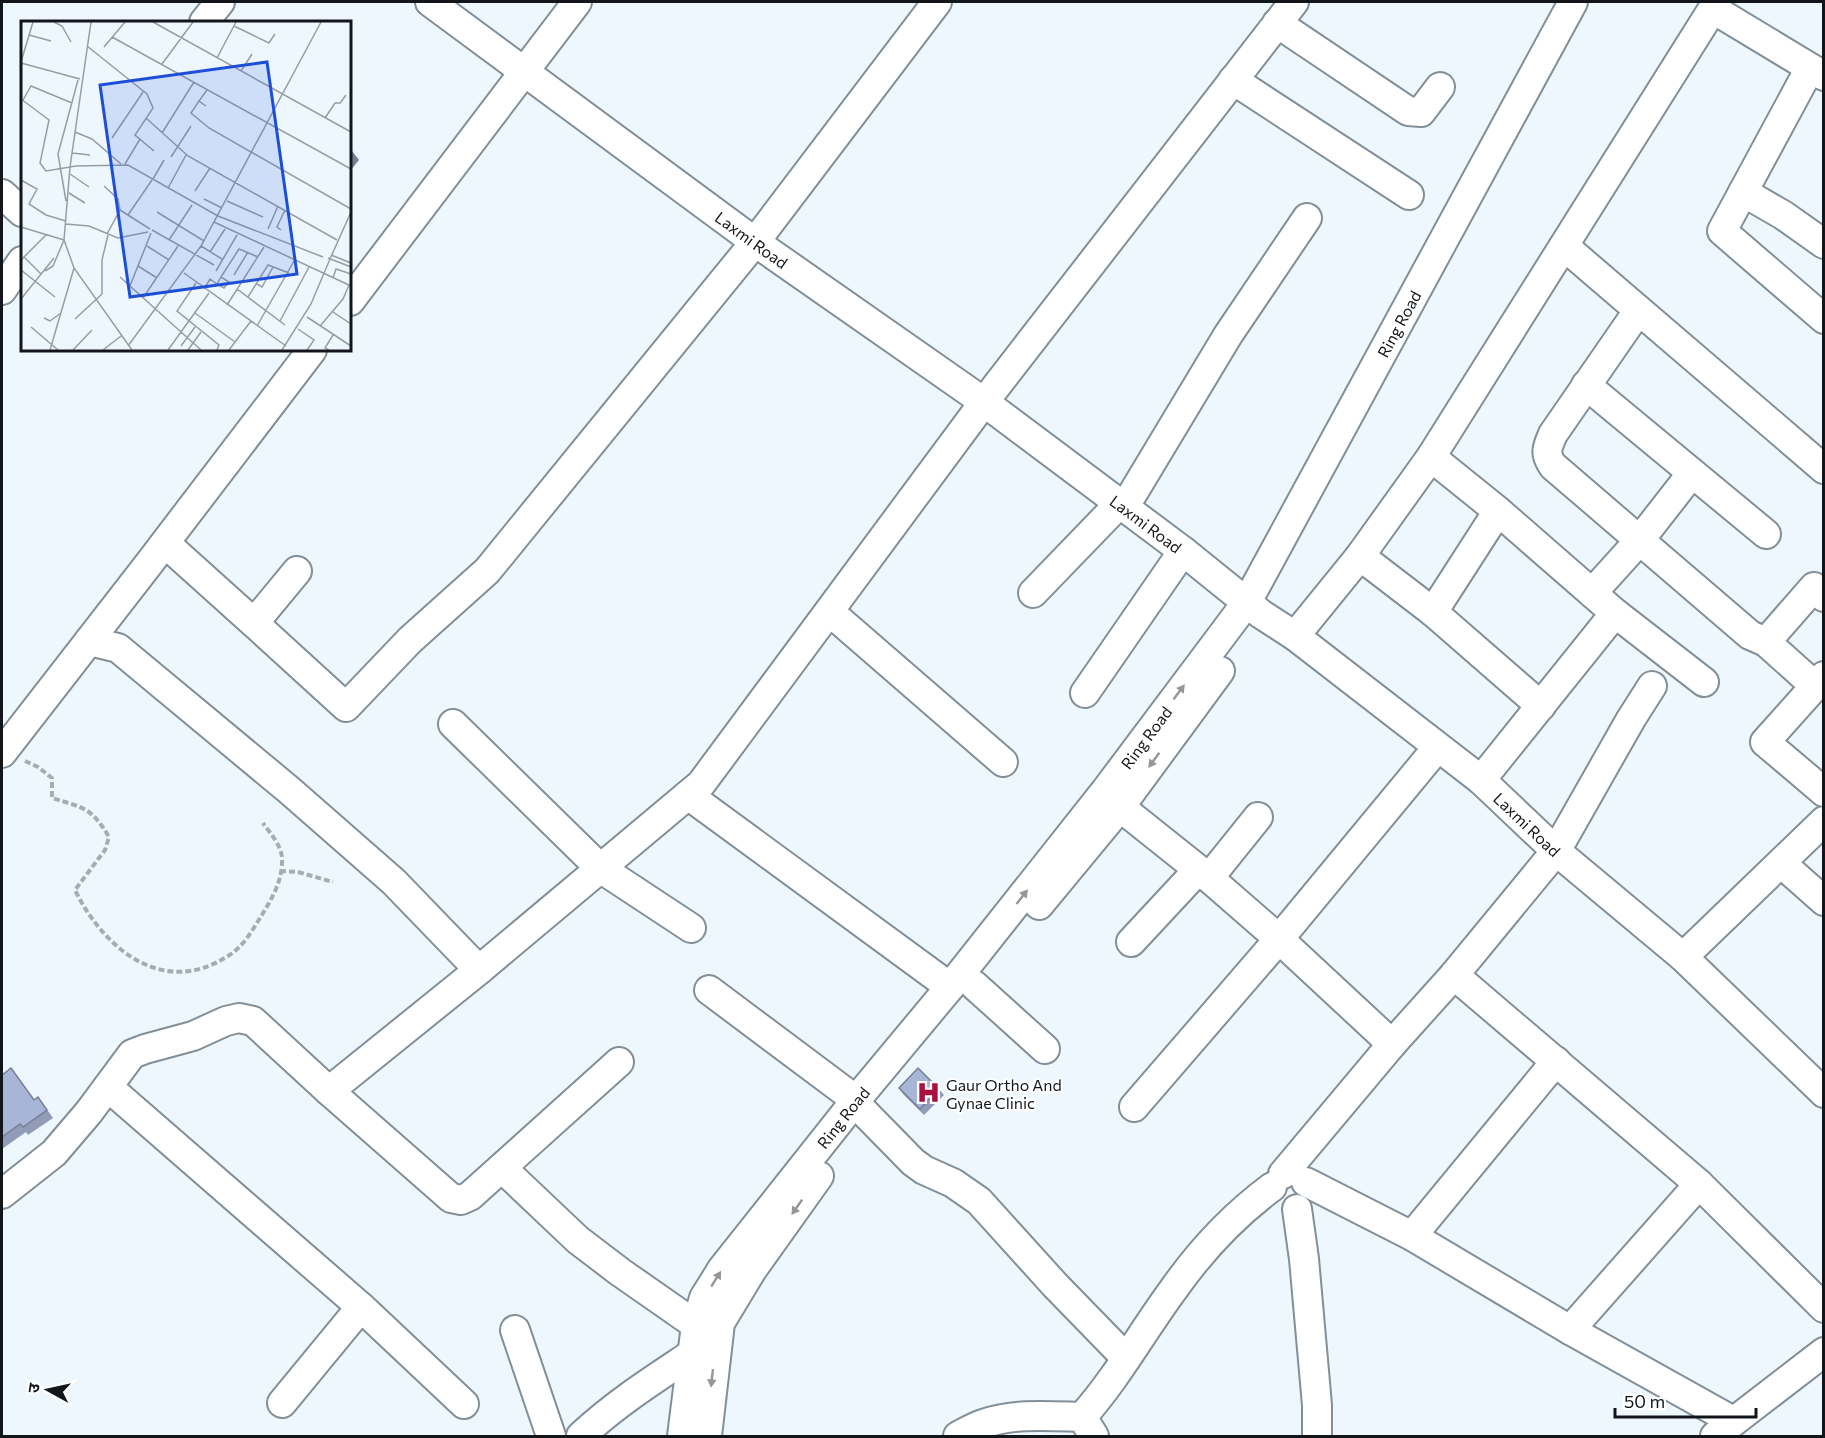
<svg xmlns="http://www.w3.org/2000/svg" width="1825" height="1438" viewBox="0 0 1825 1438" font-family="Commissioner,'Noto Sans Devanagari',sans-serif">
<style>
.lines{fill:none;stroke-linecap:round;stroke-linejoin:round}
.minor-casing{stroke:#828f99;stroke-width:32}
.path{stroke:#a6acb2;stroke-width:4;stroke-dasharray:6 3;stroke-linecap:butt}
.minor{stroke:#fff;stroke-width:28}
.wall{fill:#909cb8}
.shaded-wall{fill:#757f96}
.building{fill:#a7b5d6;stroke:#757f96;stroke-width:1.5}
.oneway{fill:#949698}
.labels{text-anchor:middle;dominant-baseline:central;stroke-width:4.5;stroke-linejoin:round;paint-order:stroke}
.street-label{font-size:16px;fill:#12161a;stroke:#fff}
.poi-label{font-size:16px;fill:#12161a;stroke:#fff;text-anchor:start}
.inset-road{fill:none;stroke:#979da3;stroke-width:1.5}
.view{fill:#1d4ed8;fill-opacity:0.15;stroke:#1d4ed8;stroke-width:3}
.inset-edge{fill:none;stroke:#12161a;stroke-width:3}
</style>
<rect width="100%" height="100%" fill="#eff7fe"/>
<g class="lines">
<defs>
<g id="minor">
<path id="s1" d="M 430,2 L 755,242 L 984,402 L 1183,551 L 1261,614 L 1295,636 L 1481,780 L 1556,851 L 1683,957 L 1824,1093"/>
<path d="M 1713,9 L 1824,76"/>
<path d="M 204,22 L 220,2"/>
<path d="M 1277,23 L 1408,111 L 1421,112 L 1440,87"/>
<path d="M 1810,68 L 1722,231 L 1824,319"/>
<path d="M 1233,80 L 1409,195"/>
<path d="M 1743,192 L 1783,215 L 1824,244"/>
<path d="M 2,194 L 22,212"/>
<path d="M 1564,246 L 1824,469"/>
<path d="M 2,290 L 22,261"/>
<path d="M 350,301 L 577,2"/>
<path d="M 1638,311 L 1553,434 C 1547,448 1544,453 1553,466 L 1750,635 L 1766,642"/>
<path d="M 1586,385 L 1766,534"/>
<path d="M 1431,457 L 1498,511 L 1615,613 L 1704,682"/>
<path d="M 1124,508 L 1228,335 L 1307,218"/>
<path d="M 165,543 L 254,623 L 297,571"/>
<path d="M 1360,556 L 1433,612 L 1541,706"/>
<path d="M 1033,593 L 1119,504"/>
<path d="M 1592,593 L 1639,541 L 1692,473"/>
<path d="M 830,612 L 1003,762"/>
<path d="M 1433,612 L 1498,511"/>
<path d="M 254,623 L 346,707 L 410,640 L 487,571 L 755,242 L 937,2"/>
<path d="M 1295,636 L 1360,556 L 1431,457 L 1717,2"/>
<path d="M 89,641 L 118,648 L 289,790 L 394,882 L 479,970"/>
<path d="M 1824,676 L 1765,742 L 1824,792"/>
<path d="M 1815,686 L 1766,642 L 1814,587 L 1824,597"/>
<path d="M 1085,693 L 1183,551"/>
<path d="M 453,724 L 600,868 L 691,928"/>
<path d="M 2,753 L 151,561 L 312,350"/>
<path d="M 1481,780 L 1615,613"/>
<path d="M 688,795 L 950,987"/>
<path d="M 1120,807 L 1209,878 L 1279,939 L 1392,1044"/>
<path d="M 1781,863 L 1824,901"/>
<path d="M 1209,878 L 1258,817"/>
<path d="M 1039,905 L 1120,807 L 1220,671"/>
<path d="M 1131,942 L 1198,870"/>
<path d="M 1683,957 L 1824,821"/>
<path d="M 1454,975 L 1699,1184 L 1824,1308"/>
<path d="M 974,985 L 1045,1049"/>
<path d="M 709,990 L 856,1100"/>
<path d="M 108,1087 L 361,1307 L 464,1404"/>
<path d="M 329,1091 L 479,970 L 701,784 L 984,402 L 1294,2"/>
<path d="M 1134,1107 L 1279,939 L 1437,748"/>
<path d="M 864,1112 L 913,1162 L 924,1170 L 953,1183 L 979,1201 L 1055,1285 L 1126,1358"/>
<path d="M 502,1168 L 578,1240 L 620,1272 L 696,1325"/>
<path d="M 1283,1174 L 1392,1044 L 1454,975 L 1556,851 L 1631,719 L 1652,686"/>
<path d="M 1306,1182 L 1412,1236 L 1570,1330 L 1733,1421"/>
<path d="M 2,1194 L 54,1153 L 89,1112 L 132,1054 L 145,1049 L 193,1036 L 226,1021 L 239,1018 L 253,1021 L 329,1091 L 451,1198 L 461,1200 L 470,1196 L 619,1062"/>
<path d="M 1297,1209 L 1304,1259 L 1317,1405 L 1317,1436"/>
<path d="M 1412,1236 L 1556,1061"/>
<path d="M 515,1330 L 551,1436"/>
<path d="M 1570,1330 L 1699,1184"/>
<path d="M 282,1403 L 361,1307"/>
<path d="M 1082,1417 C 1117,1378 1142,1332 1173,1290 C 1201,1250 1233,1216 1272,1187"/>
<path d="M 581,1436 C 615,1404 653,1380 692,1354"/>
<path id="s2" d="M 682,1436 L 696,1325 L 704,1298 L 722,1269 L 856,1100 L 950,987 L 1106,790 L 1247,602 L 1573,2"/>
<path d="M 707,1436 L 720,1323 L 752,1270 L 819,1176"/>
<path d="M 958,1436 C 966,1432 974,1427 983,1424 C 1014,1413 1049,1416 1082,1417 L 1094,1436"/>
<path d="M 1715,1436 L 1824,1352"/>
</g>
</defs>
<use href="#minor" class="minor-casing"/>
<g class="path">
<path d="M 25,761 L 38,767 L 52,778 L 52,798 C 84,808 91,807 109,837 L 105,850 L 75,890 C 104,949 163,998 228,956 C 242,948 252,931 260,918 C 271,900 283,881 282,859 C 282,846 270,833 263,823"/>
<path d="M 280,871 L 298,872 L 333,882"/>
</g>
<use href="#minor" class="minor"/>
</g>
<g class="wall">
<path d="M 2,1075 L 34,1100 L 38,1097 L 53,1118 L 28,1135 L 26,1132 L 2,1149 Z"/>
<path d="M 899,1088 L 939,1089 L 944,1095 L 924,1115 L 903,1094 Z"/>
</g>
<path class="shaded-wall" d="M 352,151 L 359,160 L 350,171 L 350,154 Z"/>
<g class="building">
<path d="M 11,1068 L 34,1100 L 38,1097 L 47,1110 L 23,1127 L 20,1124 L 2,1137 L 2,1075 Z"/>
<path d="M 918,1068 L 939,1089 L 920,1109 L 899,1088 Z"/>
</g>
<defs><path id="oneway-solid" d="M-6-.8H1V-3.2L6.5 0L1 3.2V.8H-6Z" transform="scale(1.5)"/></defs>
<g class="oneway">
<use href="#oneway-solid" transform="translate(1179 692) rotate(-53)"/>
<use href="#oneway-solid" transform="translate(1154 760) rotate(126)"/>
<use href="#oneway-solid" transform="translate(1022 897) rotate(-52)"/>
<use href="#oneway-solid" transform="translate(797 1207) rotate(125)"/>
<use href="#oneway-solid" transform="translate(716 1279) rotate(-58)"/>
<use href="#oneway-solid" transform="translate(712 1378) rotate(96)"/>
</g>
<defs>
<symbol id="hospital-bare" viewBox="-9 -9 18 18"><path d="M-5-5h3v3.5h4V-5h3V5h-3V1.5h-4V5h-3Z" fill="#a8113f" stroke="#fff" stroke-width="2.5" paint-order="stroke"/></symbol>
</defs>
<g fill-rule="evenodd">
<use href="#hospital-bare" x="912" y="1076" width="33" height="33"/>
</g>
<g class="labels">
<g class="street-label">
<text stroke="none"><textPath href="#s1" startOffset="400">Laxmi Road</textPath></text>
<text stroke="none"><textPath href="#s2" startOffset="1340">Ring Road</textPath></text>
<text stroke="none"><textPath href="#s1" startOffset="886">Laxmi Road</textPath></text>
<text stroke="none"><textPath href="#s2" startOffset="854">Ring Road</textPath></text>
<text stroke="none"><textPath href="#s1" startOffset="1372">Laxmi Road</textPath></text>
<text stroke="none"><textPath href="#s2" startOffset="368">Ring Road</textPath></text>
</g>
<g class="poi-label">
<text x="946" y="1084">Gaur Ortho And<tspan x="946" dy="18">Gynae Clinic</tspan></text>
</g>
</g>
<g transform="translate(21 21)">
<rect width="330" height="330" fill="#eff7fe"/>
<path class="inset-road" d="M 33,1 L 41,5 L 50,21M 70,1 L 49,146 L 43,219 L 53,247 L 111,329M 132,1 L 330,111M 213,5 L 248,22 L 254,13M 8,14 L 30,20M 91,16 L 330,148M 66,25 L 126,73 L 132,87 L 114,114 L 133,130M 83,26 L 104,1M 196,37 L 215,1M 0,41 L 12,1M 0,42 L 59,58M 141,43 L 172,1M 220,50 L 231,33M 0,78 L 28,99 L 19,142 L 25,150 L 55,145 L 107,144 L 197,195 L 302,236M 2,79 L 10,65 L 51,82M 178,80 L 170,92 L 188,107 L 330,188M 185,85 L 178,80 L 186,69M 125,97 L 167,135 L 316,219M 304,97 L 314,82 L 319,82 L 325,74M 54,111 L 71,118 L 100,143M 141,112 L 173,61M 91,117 L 122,71M 51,132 L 69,134M 150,136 L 170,105M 104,143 L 119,118M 49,153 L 68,166M 132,158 L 143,139M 0,159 L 16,168 L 8,183 L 25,194 L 45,200M 83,165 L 97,178 L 99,189 L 86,213M 147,167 L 165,134M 174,170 L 189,147M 48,172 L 64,182M 183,178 L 201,187M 45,180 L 37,133 L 57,59M 206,180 L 242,196M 99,189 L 129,208M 136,191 L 183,220M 107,194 L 131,159M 193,201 L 330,265M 45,203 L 68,205 L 97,217 L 127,211M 0,206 L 43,219M 247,208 L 257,185M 131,209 L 193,244M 260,209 L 256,206 L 264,189M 148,219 L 171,184M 126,225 L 148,239M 180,225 L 201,238M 189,231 L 204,208M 310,234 L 330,242M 3,236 L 20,253M 307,237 L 330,246M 309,238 L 330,191M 0,239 L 26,213M 117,245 L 136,257M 0,249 L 34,276M 24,250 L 32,245 L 43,219M 195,250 L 216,214M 163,252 L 265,325M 213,254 L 227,231M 99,256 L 180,329M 200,256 L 218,228 L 237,236M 312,257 L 315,248 L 330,253M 175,262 L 156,290 L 198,324 L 196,329M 236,263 L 241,266 L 252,246M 109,265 L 130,212M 183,268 L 189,258 L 196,263 L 203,267 L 208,261 L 200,256 L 196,263M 216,268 L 264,304M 227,276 L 247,244 L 268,252M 122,277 L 157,225M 0,278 L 33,237M 206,284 L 243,226M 312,291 L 330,303M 174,292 L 214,321M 286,296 L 330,325M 23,297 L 29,300 L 40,292M 54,298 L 81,273 L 81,239 L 87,214M 259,300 L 288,246M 236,305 L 273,240M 299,305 L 322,278 L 328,264M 10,306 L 37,329M 277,308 L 293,319 L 286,329M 107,325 L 180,225 L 300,1M 160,325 L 174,306M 29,329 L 53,247M 52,329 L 71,309M 82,329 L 100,315M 147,329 L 188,272M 167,329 L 180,311M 208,329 L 230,300M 261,329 L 290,283 L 309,238M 308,329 L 304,327 L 312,314"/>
<path class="view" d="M 246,41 L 276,253 L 109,276 L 79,64 Z"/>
<rect width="330" height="330" class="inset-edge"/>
</g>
<rect width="1825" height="1438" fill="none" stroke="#12161a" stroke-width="6"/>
<g transform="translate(48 1390) rotate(278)" stroke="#ffffff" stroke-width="4.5" paint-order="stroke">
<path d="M0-4.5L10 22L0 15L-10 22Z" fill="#12161a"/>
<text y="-9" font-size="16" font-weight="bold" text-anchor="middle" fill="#12161a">उ</text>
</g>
<path d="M1615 1408v9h141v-9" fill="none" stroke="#12161a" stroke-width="3"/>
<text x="1624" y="1408" font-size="18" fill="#12161a" stroke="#ffffff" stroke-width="4.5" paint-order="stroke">50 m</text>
</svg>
